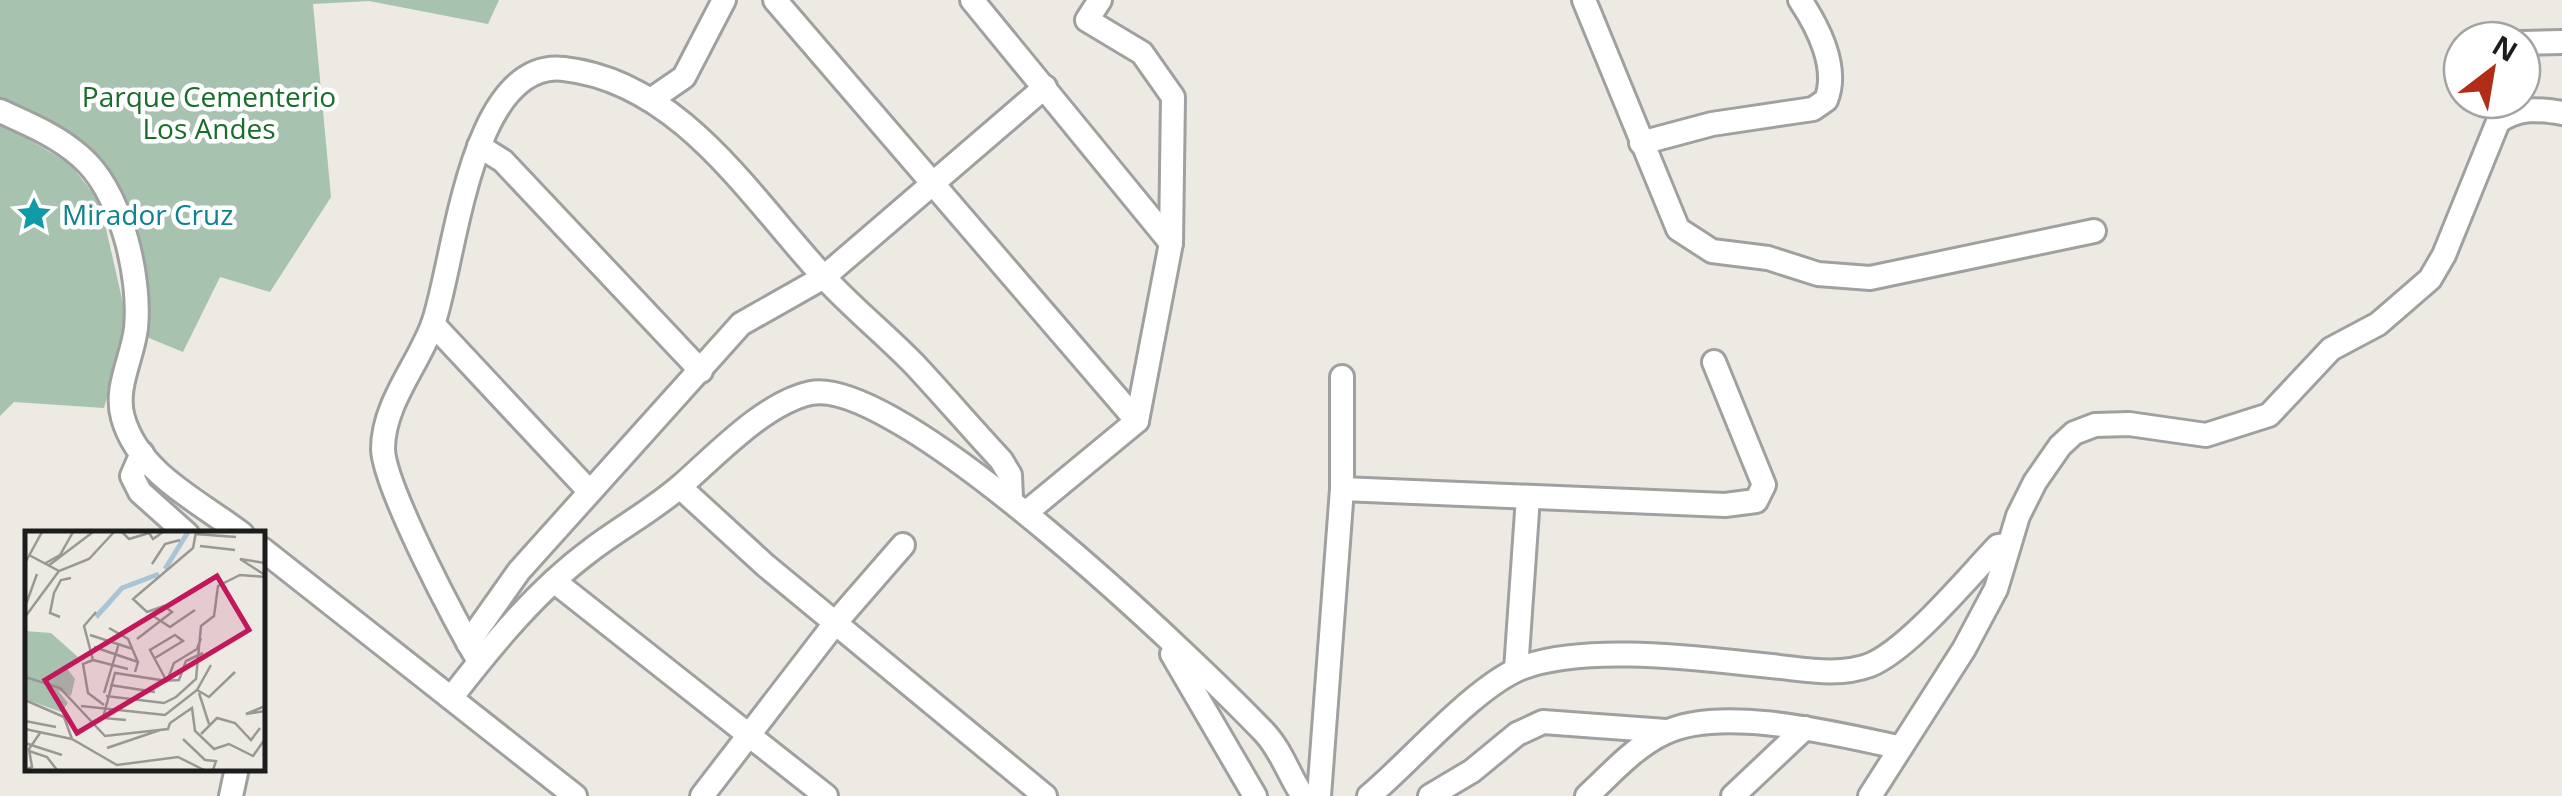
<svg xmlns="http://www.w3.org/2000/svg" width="2562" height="796" viewBox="0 0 2562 796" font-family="'Open Sans',sans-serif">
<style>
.cemetery{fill:#a7c2af}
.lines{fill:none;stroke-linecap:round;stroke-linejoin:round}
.minor-casing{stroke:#a0a0a0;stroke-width:28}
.minor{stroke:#fff;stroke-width:22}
.labels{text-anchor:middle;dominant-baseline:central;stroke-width:9;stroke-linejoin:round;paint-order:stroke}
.park-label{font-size:28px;fill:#186d2b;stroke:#fff}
.culture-label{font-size:28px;fill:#0d838f;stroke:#fff;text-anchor:start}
.inset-river{fill:none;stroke:#a8c4d5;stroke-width:5}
.inset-road{fill:none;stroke:#999893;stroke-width:2.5}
.view{fill:#c2185b;fill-opacity:0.15;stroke:#c2185b;stroke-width:5}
.inset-edge{fill:none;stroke:#1c1c1c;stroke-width:5}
</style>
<rect width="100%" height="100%" fill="#eceae3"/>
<g class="cemetery">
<path d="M 0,0 L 499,0 L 488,24 L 369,1 L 313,4 L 331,197 L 270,292 L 220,277 L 183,352 L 149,338 C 132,200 139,159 0,97 Z"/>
<path d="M 0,122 L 70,164 L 100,202 L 127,321 L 104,408 L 14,402 L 0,416 Z"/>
</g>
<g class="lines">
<defs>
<g id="minor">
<path d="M 775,0 L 1137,421"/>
<path d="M 972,0 L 1171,243"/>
<path d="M 1584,0 L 1678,229 L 1712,251 L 1768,258 L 1818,274 L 1870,278 L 2094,231"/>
<path d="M 2522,43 L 2562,42"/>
<path d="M 652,99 L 684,77 L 724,0"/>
<path d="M 0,111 C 28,124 56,135 80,156 C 121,191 141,276 136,328 C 133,357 114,388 123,418 C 139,474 199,501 242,534"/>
<path d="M 1641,143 L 1712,124 L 1813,109 L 1826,100 C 1839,68 1818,27 1800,0"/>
<path d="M 479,146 L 503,161 L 701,371"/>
<path d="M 433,324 L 590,492"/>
<path d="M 142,453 L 132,476 L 140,492 L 187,534"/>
<path d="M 680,487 L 765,565 L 1045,796"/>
<path d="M 1342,489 L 1725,505 L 1756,501 L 1764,485 L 1714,362"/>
<path d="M 1028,511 L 1137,421 L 1171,243 L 1173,97 L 1142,53 L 1087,20 L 1100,0"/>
<path d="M 262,549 L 575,796"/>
<path d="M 554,581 L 826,796"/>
<path d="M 468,643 L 519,571 L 741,324 L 824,277 L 1045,87"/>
<path d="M 1172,654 L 1255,796"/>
<path d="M 479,661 C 457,626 384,486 383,449 C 383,404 418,365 433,324 C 455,263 469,58 564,69 C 680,82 750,197 823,276 C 851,307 885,334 915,365 C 944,396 972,429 1001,460 L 1010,475 L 1011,498"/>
<path d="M 1516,670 L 1528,497"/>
<path d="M 451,698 C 492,645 537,590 591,550 C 621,527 655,509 683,484 C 717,454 766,402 811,393 C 899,375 1198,663 1264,732 C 1282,751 1289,776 1303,796"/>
<path d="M 231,796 L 237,768"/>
<path d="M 702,796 L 836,622 L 903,545"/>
<path d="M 1319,796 L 1342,489 L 1342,377"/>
<path d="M 1369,796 C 1410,762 1474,687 1521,668 C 1587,643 1701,659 1771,666 C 1803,669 1839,677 1870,665 C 1909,649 1968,577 1998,546 L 2009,545"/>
<path d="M 1430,796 L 1472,771 L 1517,734 L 1543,722 L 1666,731"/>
<path d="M 1587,796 C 1611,774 1634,747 1664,733 C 1722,705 1836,734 1898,747"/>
<path d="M 1733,796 L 1805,728"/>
<path d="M 1870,796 L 1964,649 L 1996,589 L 2018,516 L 2035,482 L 2060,446 L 2074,433 L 2095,425 L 2129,424 L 2206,435 L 2269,415 L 2331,349 L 2378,324 L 2430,279 L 2444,255 L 2498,122 C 2518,107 2539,109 2562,113"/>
</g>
</defs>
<use href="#minor" class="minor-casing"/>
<use href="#minor" class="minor"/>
</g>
<defs>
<symbol id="sight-bare" viewBox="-9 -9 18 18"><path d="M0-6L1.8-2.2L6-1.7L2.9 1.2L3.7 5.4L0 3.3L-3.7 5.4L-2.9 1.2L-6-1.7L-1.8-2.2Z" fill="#0f9aa8" stroke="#fff" stroke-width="2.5" paint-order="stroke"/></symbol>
</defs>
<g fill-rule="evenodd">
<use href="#sight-bare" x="9" y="189" width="50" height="50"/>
</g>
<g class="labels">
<g class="park-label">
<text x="209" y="96">Parque Cementerio<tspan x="209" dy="32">Los Andes</tspan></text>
</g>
<g class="culture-label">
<text x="62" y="214">Mirador Cruz</text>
</g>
</g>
<g transform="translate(25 531)">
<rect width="240" height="240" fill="#eceae3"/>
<path d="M 0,100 L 26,102 L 53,126 L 41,136 L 50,148 L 46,165 L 0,145 ZM 0,147 L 31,157 L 43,172 L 36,181 L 0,168 Z" fill="#a7c2af"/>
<path class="inset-river" d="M 140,38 L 163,1M 71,86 L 97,57 L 134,43"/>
<path class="inset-road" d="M 97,1 L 104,8 L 124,2 L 128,8 L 138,1M 170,3 L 211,6M 175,15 L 210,19M 4,24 L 34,40M 0,32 L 17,1M 19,33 L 35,24 L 48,1M 127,33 L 140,13 L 155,9M 23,35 L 68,1M 240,44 L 215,28 L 240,32M 0,76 L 12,43M 125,83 L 145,96 L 170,79M 0,86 L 34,40 L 64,28 L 89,1M 35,86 L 25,82 L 29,62 L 36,49 L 46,47M 84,97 L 103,108 L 113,131 L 110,141M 65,104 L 108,118M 112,108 L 147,81 L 139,75 L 122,81 L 108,68 L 168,17 L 171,1M 69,116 L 113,131M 130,127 L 158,110 L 150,104 L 125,119 L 140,147M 68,129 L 58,133 L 63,162 L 79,174M 68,129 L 59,95 L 71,81M 68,129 L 103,138M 0,146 L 35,157 L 80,205 L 143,198 L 145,192M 135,150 L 154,149 L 161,130 L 178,122M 85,154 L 130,161M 172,159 L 184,166 L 210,141M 79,162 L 94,112M 174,162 L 184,193M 81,165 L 139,172 L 151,166 L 171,148 L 176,95 L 189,85 L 193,55 L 215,44 L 240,46M 0,169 L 39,186 L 47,208 L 0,198M 56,175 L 140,184 L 172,159 L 186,134M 240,175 L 221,183 L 240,180M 101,189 L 78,187 L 90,142 L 142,150 L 149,132 L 172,118 L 176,107M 0,190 L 31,196M 145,192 L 167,177 L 170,200 L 189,218 L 204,213 L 228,225 L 240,208M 176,203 L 192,187 L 210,192 L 226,209 L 235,197M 47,208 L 92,234 L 153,226 L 179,239M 158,208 L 180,229 L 191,230 L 188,239M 0,212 L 37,224M 82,217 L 135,199M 4,220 L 22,226 L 32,239M 0,239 L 7,236 L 4,218 L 15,202"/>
<path class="view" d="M 192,45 L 224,99 L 52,202 L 20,149 Z"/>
<rect width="240" height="240" class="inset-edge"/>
</g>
<g transform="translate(2492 70) rotate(31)"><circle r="48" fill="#ffffff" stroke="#a4a4a4" stroke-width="2.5"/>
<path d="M0-8L18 38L0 25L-18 38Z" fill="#b12d17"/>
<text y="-15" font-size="28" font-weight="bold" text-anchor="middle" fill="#1c1c1c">N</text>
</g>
</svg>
